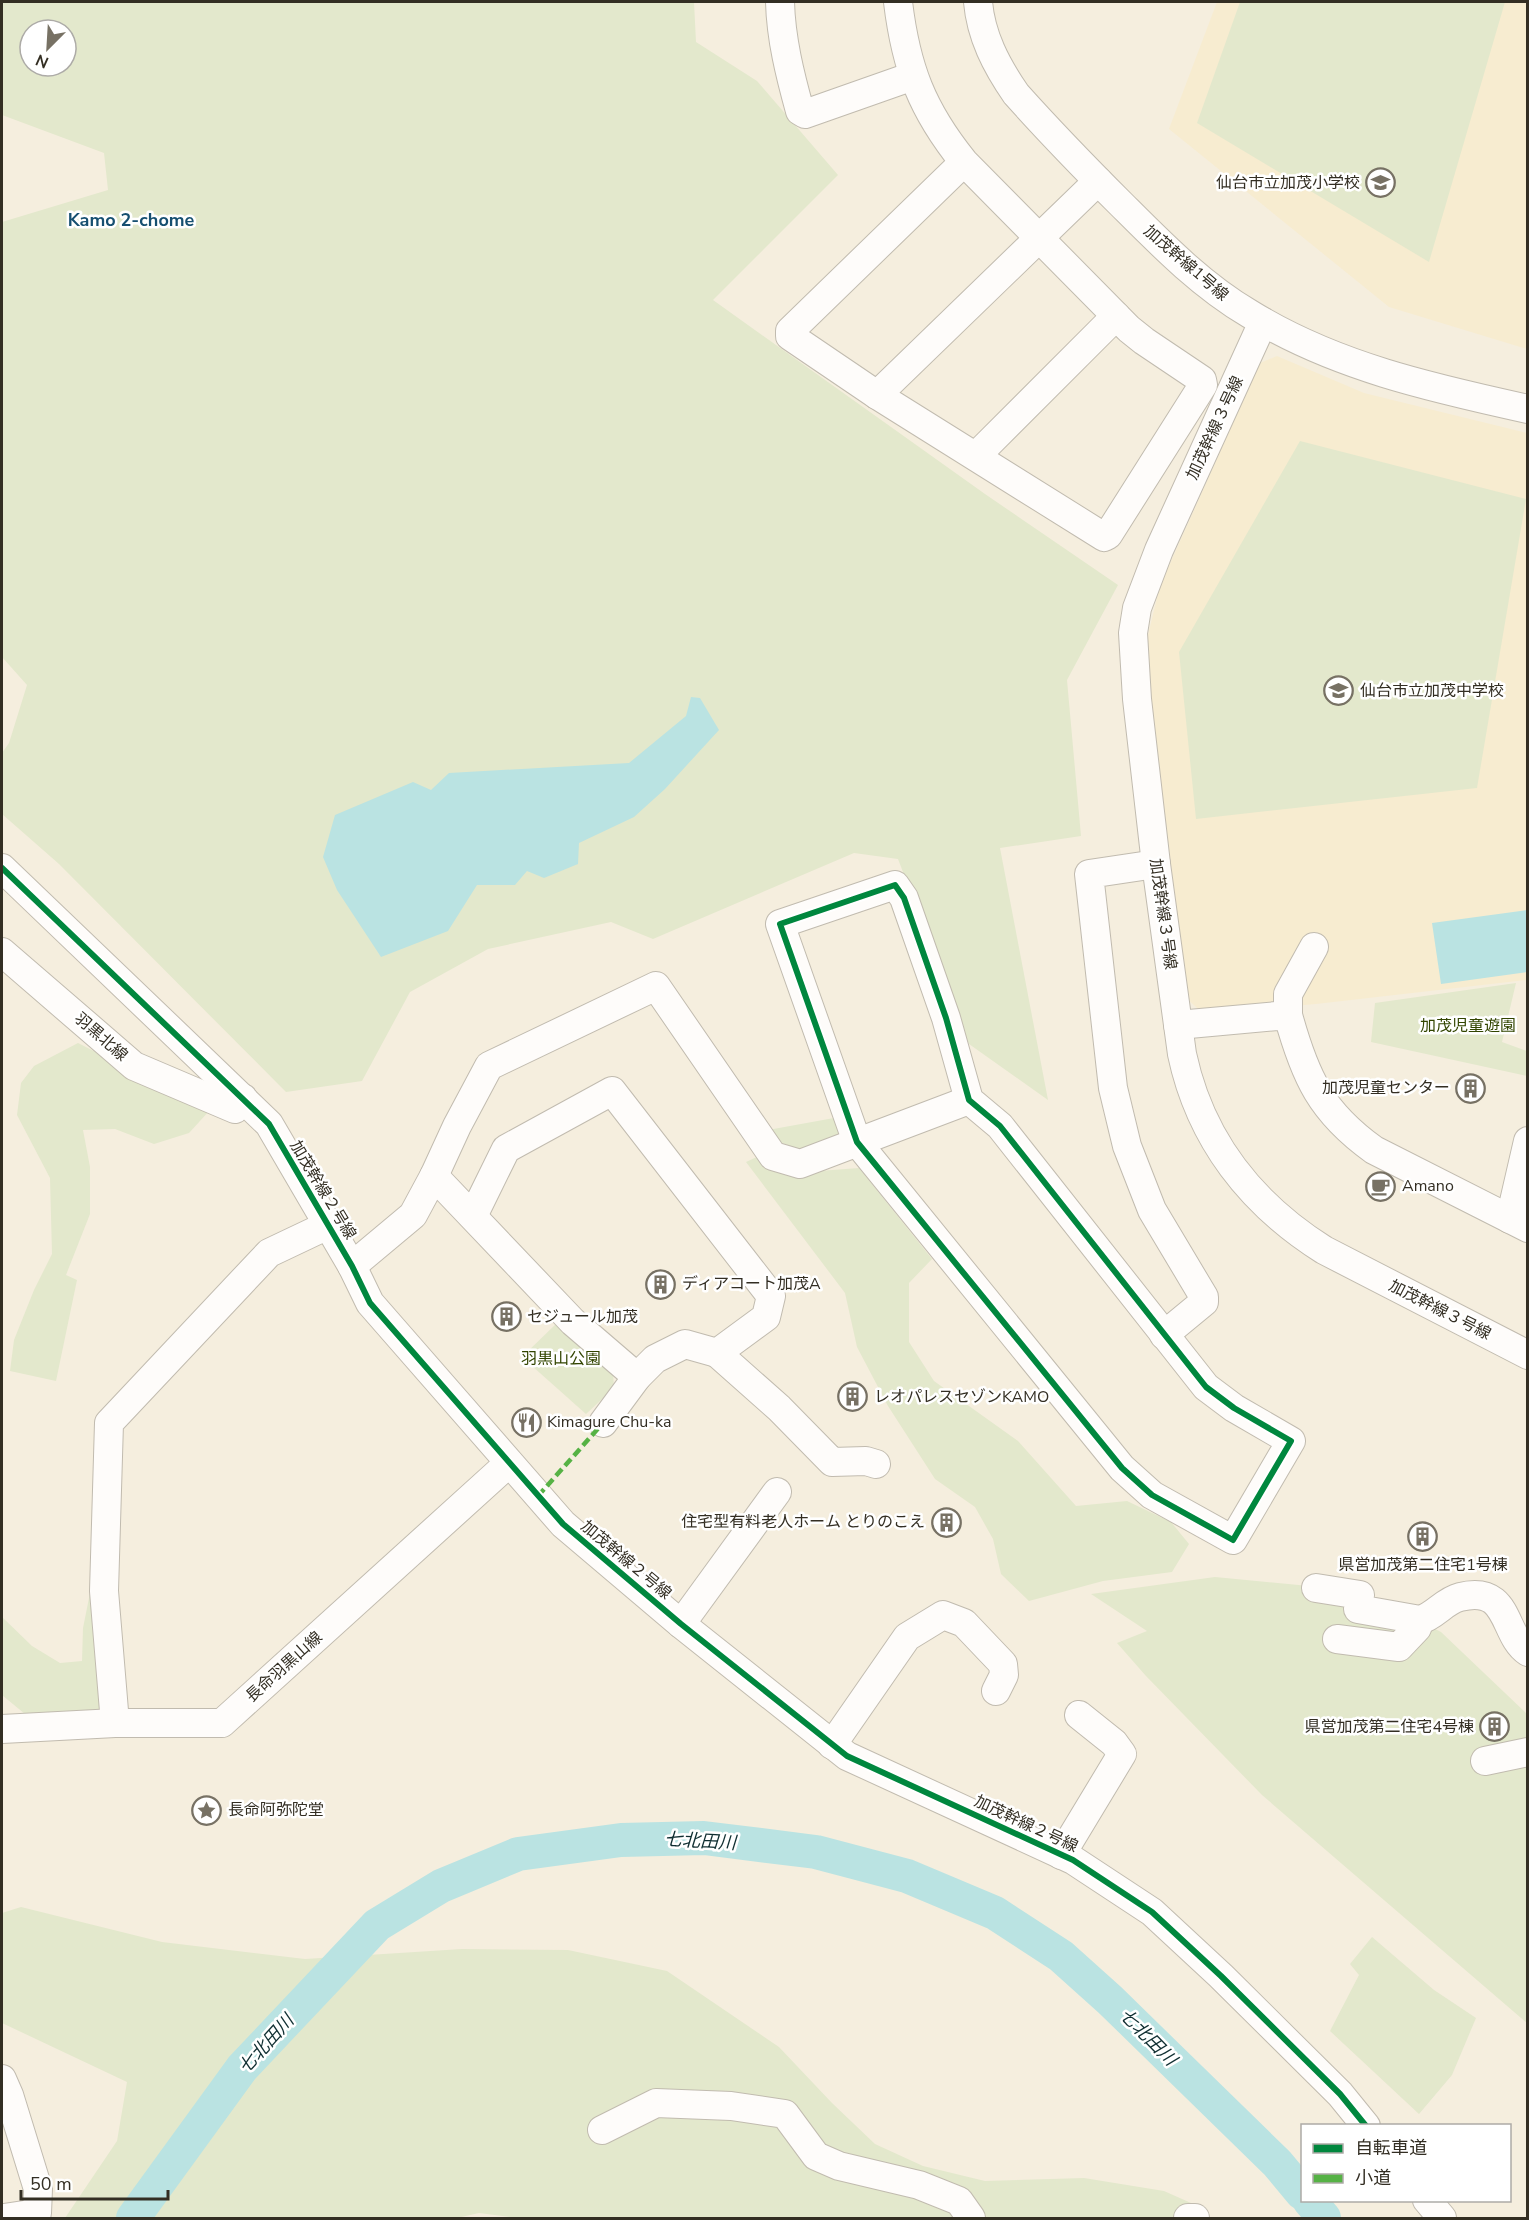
<svg xmlns="http://www.w3.org/2000/svg" width="1529" height="2220" viewBox="0 0 1529 2220" font-family="'Nunito Sans','Noto Sans JP',sans-serif">
<style>
.built{fill:#f7ecd0}
.green{fill:#e3e8cc;fill-rule:evenodd}
.water{fill:#bae3e2}
.lines{fill:none;stroke-linecap:round;stroke-linejoin:round}
.river{stroke:#bae3e2;stroke-width:34}
.minor-casing{stroke:#c1bbaf;stroke-width:30}
.minor{stroke:#fefcfa;stroke-width:28}
.quiet{stroke:#56b245;stroke-width:4.5;stroke-dasharray:9 4.5;stroke-linecap:butt}
.cycleway-casing{stroke:#fff;stroke-width:10}
.cycleway{stroke:#00873e;stroke-width:6}
.labels{text-anchor:middle;dominant-baseline:central;stroke-width:5;stroke-linejoin:round;paint-order:stroke}
.poi-label{font-size:16px;fill:#332e23;stroke:#fff;text-anchor:start}
.street-label{font-size:16px;fill:#332e23;stroke:#fff}
.park-label{font-size:16px;fill:#324500;stroke:#fff}
.neighbourhood-label{font-size:18px;font-weight:bold;fill:#164f70;stroke:#fff}
.water-label{font-size:18px;font-style:italic;fill:#0f2e31;stroke:#fff}
</style>
<rect width="100%" height="100%" fill="#f5eede"/>
<g class="built">
<path d="M 1217,2 L 1527,2 L 1527,349 L 1389,307 L 1169,129 Z"/>
<path d="M 1277,356 L 1364,393 L 1527,433 L 1527,980 L 1316,1004 L 1204,1014 L 1187,999 L 1152,708 L 1147,650 L 1148,635 L 1158,594 L 1164,577 L 1260,363 Z"/>
</g>
<g class="green">
<path d="M 2,2 L 694,2 L 696,42 L 757,81 L 838,175 L 713,300 L 985,494 L 1118,585 L 1067,680 L 1081,836 L 1000,848 L 1048,1100 L 969,1044 L 898,859 L 854,853 L 653,939 L 611,922 L 488,949 L 410,992 L 362,1081 L 286,1092 L 59,864 L 2,814 L 2,753 L 9,743 L 27,685 L 2,657 L 2,222 L 108,190 L 104,153 L 2,115 ZM 30,30 L 66,30 L 66,66 L 30,66 Z"/>
<path d="M 1240,2 L 1505,2 L 1429,262 L 1197,123 Z"/>
<path d="M 1300,441 L 1526,499 L 1477,788 L 1196,819 L 1179,652 Z"/>
<path d="M 1516,983 L 1502,1042 L 1527,1051 L 1527,1076 L 1371,1042 L 1375,1003 Z"/>
<path d="M 78,1043 L 210,1110 L 189,1133 L 154,1144 L 115,1129 L 83,1130 L 90,1167 L 90,1214 L 66,1275 L 77,1280 L 56,1381 L 10,1371 L 14,1340 L 34,1290 L 52,1254 L 50,1178 L 17,1115 L 21,1083 L 34,1066 Z"/>
<path d="M 834,1118 L 840,1137 L 808,1153 L 777,1141 L 768,1130 Z"/>
<path d="M 759,1156 L 792,1173 L 859,1168 L 932,1259 L 909,1283 L 909,1342 L 934,1381 L 1018,1441 L 1076,1506 L 1127,1501 L 1171,1522 L 1189,1544 L 1172,1572 L 1103,1581 L 1029,1601 L 1001,1574 L 993,1539 L 975,1507 L 935,1479 L 888,1406 L 857,1347 L 845,1293 L 746,1162 Z"/>
<path d="M 557,1323 L 613,1372 L 614,1388 L 586,1414 L 522,1357 Z"/>
<path d="M 1215,1577 L 1361,1591 L 1441,1632 L 1527,1714 L 1527,2023 L 1262,1795 L 1146,1676 L 1117,1643 L 1147,1631 L 1091,1594 Z"/>
<path d="M 90,1593 L 104,1713 L 25,1714 L 2,1695 L 2,1617 L 32,1646 L 60,1663 L 82,1661 L 83,1628 Z"/>
<path d="M 21,1907 L 162,1942 L 305,1959 L 462,1949 L 568,1950 L 667,1971 L 779,2047 L 832,2103 L 875,2144 L 923,2166 L 985,2181 L 1084,2178 L 1164,2191 L 1200,2207 L 1210,2218 L 517,2218 L 479,2213 L 457,2218 L 65,2218 L 117,2141 L 127,2082 L 2,2023 L 2,1913 Z"/>
<path d="M 1372,1937 L 1434,1990 L 1476,2018 L 1452,2075 L 1419,2114 L 1330,2031 L 1359,1975 L 1350,1964 Z"/>
</g>
<g class="water">
<path d="M 691,697 L 700,698 L 719,730 L 665,789 L 634,817 L 579,843 L 578,864 L 544,878 L 527,871 L 515,885 L 477,885 L 448,931 L 381,957 L 337,890 L 323,857 L 335,815 L 413,782 L 431,790 L 449,773 L 629,763 L 686,716 Z"/>
<path d="M 1527,910 L 1527,972 L 1441,984 L 1432,923 Z"/>
</g>
<g class="lines">
<g class="river">
<path d="M 1309,2200 L 1324,2218"/>
<path d="M 133,2218 L 242,2068 L 377,1925 L 441,1886 L 518,1854 L 621,1840 L 704,1838 L 816,1852 L 907,1876 L 995,1913 L 1061,1956 L 1110,2000 L 1277,2163 L 1302,2193"/>
</g>
<defs>
<g id="minor">
<path d="M 780,2 C 781,39 790,75 800,111 L 805,114 L 913,76"/>
<path d="M 898,2 C 906,68 922,110 964,162 L 1129,329 L 1144,341 L 1202,380 L 1203,385 L 1108,535 L 1104,537 L 877,395 L 790,336 L 790,331 L 964,162"/>
<path d="M 978,2 C 981,36 996,65 1016,94 C 1050,132 1086,169 1122,205 C 1162,245 1201,285 1250,314 C 1334,366 1432,388 1528,409"/>
<path d="M 1263,322 L 1159,550 L 1137,608 L 1133,633 L 1137,699 L 1156,864 L 1182,1054 C 1200,1139 1251,1204 1324,1250 L 1528,1355"/>
<path d="M 877,395 L 1098,181"/>
<path d="M 976,456 L 1116,316"/>
<path d="M 1156,864 L 1089,874 L 1113,1088 L 1127,1146 L 1152,1210 L 1204,1297 L 1204,1302 L 1164,1335"/>
<path d="M 2,868 L 269,1124 L 352,1266 L 370,1303 L 563,1524 L 681,1624 L 847,1756 L 1073,1860 L 1152,1912 L 1221,1976 L 1340,2094 L 1366,2126"/>
<path d="M 895,885 L 904,898 L 946,1018 L 969,1100 L 1000,1126 L 1206,1387 L 1234,1408 L 1291,1441 L 1233,1540 L 1152,1495 L 1122,1468 L 857,1142 L 780,924 Z"/>
<path d="M 2,952 L 134,1066 L 235,1109 L 243,1098"/>
<path d="M 1288,1015 L 1288,994 L 1314,947"/>
<path d="M 1178,1025 L 1288,1015 C 1305,1077 1321,1112 1374,1150 L 1528,1228"/>
<path d="M 434,1176 L 457,1126 L 489,1066 L 656,986 L 773,1156 L 800,1164 L 969,1100"/>
<path d="M 473,1216 L 506,1149 L 612,1091 L 771,1296 L 766,1317 L 717,1353 L 685,1344 L 655,1359 L 637,1377"/>
<path d="M 1510,1219 L 1528,1141"/>
<path d="M 352,1266 L 413,1215 L 434,1176 L 573,1322 L 637,1377 L 603,1423"/>
<path d="M 717,1353 L 779,1408 L 832,1462 L 866,1461 L 876,1464"/>
<path d="M 1316,1588 L 1360,1595 L 1358,1609 L 1420,1620 C 1435,1616 1444,1601 1460,1597 C 1511,1584 1502,1635 1528,1652"/>
<path d="M 681,1624 L 777,1492"/>
<path d="M 1337,1639 L 1399,1647 L 1417,1628 L 1420,1620"/>
<path d="M 115,1723 L 104,1591 L 109,1423 L 269,1253 L 328,1225"/>
<path d="M 2,1729 L 115,1723 L 222,1723 L 509,1463"/>
<path d="M 832,1745 L 907,1637 L 943,1615 L 964,1623 L 1003,1664 L 1004,1675 L 996,1691"/>
<path d="M 1485,1761 L 1528,1752"/>
<path d="M 1061,1855 L 1122,1754 L 1114,1743 L 1079,1715"/>
<path d="M 2,2079 L 9,2095 L 38,2189 L 37,2213 L 4,2218"/>
<path d="M 602,2130 L 656,2103 L 731,2106 L 785,2114 L 816,2156 L 839,2166 L 919,2185 L 959,2201 L 971,2218"/>
<path d="M 1427,2200 L 1442,2218"/>
<path d="M 1188,2218 L 1195,2218"/>
</g>
</defs>
<use href="#minor" class="minor-casing"/>
<use href="#minor" class="minor"/>
<path class="quiet" d="M 538,1496 L 603,1423"/>
<defs>
<g id="cycleway">
<path d="M 2,868 L 269,1124 L 352,1266 L 370,1303 L 563,1524 L 681,1624 L 847,1756 L 1073,1860 L 1152,1912 L 1221,1976 L 1340,2094 L 1366,2126"/>
<path d="M 895,885 L 904,898 L 946,1018 L 969,1100 L 1000,1126 L 1206,1387 L 1234,1408 L 1291,1441 L 1233,1540 L 1152,1495 L 1122,1468 L 857,1142 L 780,924 Z"/>
</g>
</defs>
<use href="#cycleway" class="cycleway-casing"/>
<use href="#cycleway" class="cycleway"/>
</g>
<defs>
<symbol id="school-ring" viewBox="-11 -11 22 22"><circle r="9.5" fill="#fff" stroke="#777164" stroke-width="1.5"/><path d="M0-5L7-2L0 1L-7-2ZM-4 1L0 2.5L4 1V4Q0 6-4 4Z" fill="#777164"/></symbol>
<symbol id="building-ring" viewBox="-11 -11 22 22"><circle r="9.5" fill="#fff" stroke="#777164" stroke-width="1.5"/><path d="M-4-6H4V6H1V3H-1V6H-4ZM-2.5-4.3h1.7v1.8h-1.7ZM.8-4.3h1.7v1.8H.8ZM-2.5-1h1.7V.8h-1.7ZM.8-1h1.7V.8H.8Z" fill="#777164"/></symbol>
<symbol id="cafe-ring" viewBox="-11 -11 22 22"><circle r="9.5" fill="#fff" stroke="#777164" stroke-width="1.5"/><path d="M-5.5-4.5H6V0H3Q3 3.5 0 3.5H-2.5Q-5.5 3.5-5.5 0ZM3-3.2v2h1.7v-2ZM-6 4.5H4V6H-6Z" fill="#777164"/></symbol>
<symbol id="restaurant-ring" viewBox="-11 -11 22 22"><circle r="9.5" fill="#fff" stroke="#777164" stroke-width="1.5"/><path d="M-5-6h1v4h1v-4h1v4h1v-4h1v5L-1.5 .5V6h-2V.5L-5-1ZM5-6V6H3V1.5H1.5Q1.5-4 5-6Z" fill="#777164"/></symbol>
<symbol id="sight-ring" viewBox="-11 -11 22 22"><circle r="9.5" fill="#fff" stroke="#777164" stroke-width="1.5"/><path d="M0-6L1.8-2.2L6-1.7L2.9 1.2L3.7 5.4L0 3.3L-3.7 5.4L-2.9 1.2L-6-1.7L-1.8-2.2Z" fill="#777164"/></symbol>
</defs>
<g fill-rule="evenodd">
<use href="#school-ring" x="1364" y="166" width="33" height="33"/>
<use href="#school-ring" x="1322" y="674" width="33" height="33"/>
<use href="#building-ring" x="1454" y="1072" width="33" height="33"/>
<use href="#cafe-ring" x="1364" y="1170" width="33" height="33"/>
<use href="#building-ring" x="644" y="1268" width="33" height="33"/>
<use href="#building-ring" x="490" y="1300" width="33" height="33"/>
<use href="#building-ring" x="836" y="1380" width="33" height="33"/>
<use href="#restaurant-ring" x="510" y="1406" width="33" height="33"/>
<use href="#building-ring" x="930" y="1506" width="33" height="33"/>
<use href="#building-ring" x="1406" y="1520" width="33" height="33"/>
<use href="#building-ring" x="1478" y="1710" width="33" height="33"/>
<use href="#sight-ring" x="190" y="1794" width="33" height="33"/>
</g>
<g class="labels">
<g class="poi-label">
<text x="1360" y="183" text-anchor="end">仙台市立加茂小学校</text>
<text x="1360" y="691">仙台市立加茂中学校</text>
<text x="1450" y="1088" text-anchor="end">加茂児童センター</text>
<text x="1402" y="1186">Amano</text>
<text x="682" y="1284">ディアコート加茂A</text>
<text x="527" y="1317">セジュール加茂</text>
<text x="874" y="1397">レオパレスセゾンKAMO</text>
<text x="547" y="1422">Kimagure Chu-ka</text>
<text x="925" y="1522" text-anchor="end">住宅型有料老人ホーム とりのこえ</text>
<text x="1423" y="1565" text-anchor="middle">県営加茂第二住宅1号棟</text>
<text x="1474" y="1727" text-anchor="end">県営加茂第二住宅4号棟</text>
<text x="228" y="1810">長命阿弥陀堂</text>
</g>
<g class="street-label">
<text transform="translate(1186 263) rotate(41)">加茂幹線1号線</text>
<text transform="translate(1215 428) rotate(-65)">加茂幹線３号線</text>
<text transform="translate(1163 914) rotate(82)">加茂幹線３号線</text>
<text transform="translate(101 1037) rotate(41)">羽黒北線</text>
<text transform="translate(323 1190) rotate(59)">加茂幹線２号線</text>
<text transform="translate(1440 1310) rotate(27)">加茂幹線３号線</text>
<text transform="translate(626 1560) rotate(40)">加茂幹線２号線</text>
<text transform="translate(284 1667) rotate(-42)">長命羽黒山線</text>
<text transform="translate(1026 1824) rotate(25)">加茂幹線２号線</text>
</g>
<g class="park-label">
<text x="1468" y="1026">加茂児童遊園</text>
<text x="561" y="1359">羽黒山公園</text>
</g>
<g class="neighbourhood-label">
<text x="131" y="220">Kamo 2-chome</text>
</g>
<g class="water-label">
<text transform="translate(700 1841) rotate(3)">七北田川</text>
<text transform="translate(1148 2037) rotate(45)">七北田川</text>
<text transform="translate(266 2044) rotate(-48)">七北田川</text>
</g>
</g>
<rect width="1529" height="2220" fill="none" stroke="#332e23" stroke-width="6"/>
<rect x="1301" y="2124" width="210" height="78" fill="#ffffff" stroke="#adaba7" stroke-width="1.5"/>
<rect x="1313" y="2144" width="30" height="9" fill="#00873e" stroke="#adaba7" stroke-width="1.5"/>
<text x="1355" y="2154" font-size="18" fill="#332e23">自転車道</text>
<rect x="1313" y="2174" width="30" height="9" fill="#56b245" stroke="#adaba7" stroke-width="1.5"/>
<text x="1355" y="2184" font-size="18" fill="#332e23">小道</text>
<g transform="translate(48 48) rotate(204)"><circle r="28" fill="#ffffff" stroke="#adaba7" stroke-width="1.5"/>
<path d="M0-4.5L10 22L0 15L-10 22Z" fill="#777164"/>
<text y="-9" font-size="16" font-weight="bold" text-anchor="middle" fill="#332e23">N</text>
</g>
<path d="M21 2190v9h147v-9" fill="none" stroke="#332e23" stroke-width="3"/>
<text x="30" y="2190" font-size="18" fill="#332e23" stroke="#ffffff" stroke-width="4.5" paint-order="stroke">50 m</text>
</svg>
